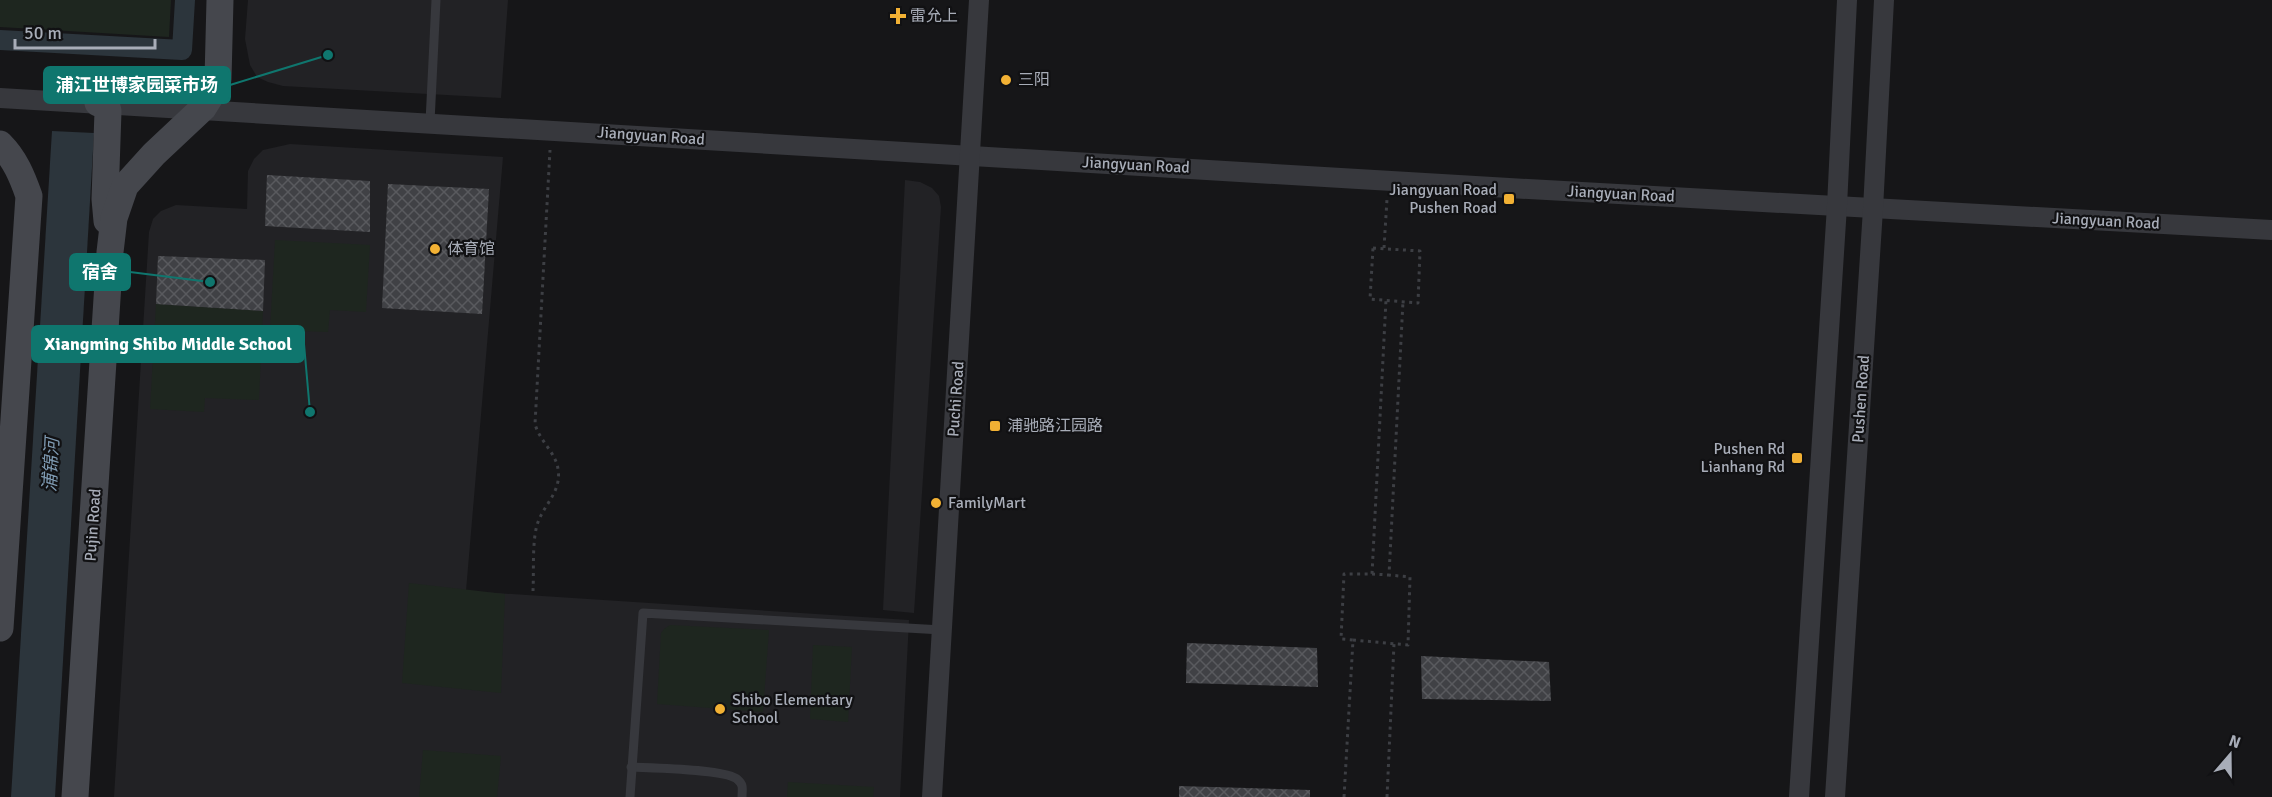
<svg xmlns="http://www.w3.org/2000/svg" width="2272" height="797" viewBox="0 0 2272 797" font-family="Signika,'Noto Sans SC',sans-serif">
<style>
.built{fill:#222225}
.grass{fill:#1e261f}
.water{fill:#2c353c}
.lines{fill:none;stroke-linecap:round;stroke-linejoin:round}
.canal{stroke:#2c353c;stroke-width:20}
.building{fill:url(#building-cross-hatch)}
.path{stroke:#3d3f44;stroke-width:3;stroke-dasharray:3 4.5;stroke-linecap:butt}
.lane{stroke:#37383d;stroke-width:9}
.street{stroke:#37383d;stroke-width:20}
.secondary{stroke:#45474d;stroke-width:27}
.poi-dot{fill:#f2b134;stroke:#111113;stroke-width:2}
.labels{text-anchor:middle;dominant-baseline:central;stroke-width:4.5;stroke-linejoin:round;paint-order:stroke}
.poi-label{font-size:16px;fill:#a8adb8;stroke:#111113;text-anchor:start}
.street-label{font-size:16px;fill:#a8adb8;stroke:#111113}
.water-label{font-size:18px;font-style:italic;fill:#7f9bb3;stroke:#111113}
.leader{fill:none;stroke:#0f766e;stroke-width:2}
.callout-dot{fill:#0f766e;stroke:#111113;stroke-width:2}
.callout{fill:#0f766e;stroke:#0f766e;stroke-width:2}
.callout-label{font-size:18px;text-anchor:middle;font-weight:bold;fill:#fff}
</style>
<defs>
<pattern id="building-cross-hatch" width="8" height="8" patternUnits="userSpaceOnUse" patternTransform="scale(1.5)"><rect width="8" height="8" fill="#404145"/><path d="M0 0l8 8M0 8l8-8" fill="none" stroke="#595a5e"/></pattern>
</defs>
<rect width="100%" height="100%" fill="#161618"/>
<g class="built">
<path d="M 248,0 L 508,0 L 501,98 L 283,86 L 268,82 L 257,77 L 250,65 L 245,39 Z"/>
<path d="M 290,144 L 503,157 L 466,591 L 909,620 L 900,797 L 114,797 L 149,232 L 153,219 L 161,211 L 176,205 L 247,209 L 248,171 L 254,159 L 263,150 Z"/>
<path d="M 905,180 L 920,182 L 932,188 L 939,196 L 941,207 L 914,613 L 883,610 Z"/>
</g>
<g class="grass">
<path d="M 0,0 L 171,0 L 169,37 L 0,27 Z"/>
<path d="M 275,240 L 370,245 L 366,312 L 330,310 L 328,332 L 270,330 Z"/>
<path d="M 156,304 L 263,311 L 259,400 L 205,398 L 204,412 L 150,409 Z"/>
<path d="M 409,583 L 505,594 L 501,693 L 402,683 Z"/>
<path d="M 670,625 L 769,630 L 763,712 L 657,704 L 661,633 L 664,629 Z"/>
<path d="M 813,645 L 852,647 L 848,722 L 810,719 Z"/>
<path d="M 423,750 L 501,756 L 497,797 L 419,797 Z"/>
<path d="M 788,782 L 874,787 L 873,797 L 787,797 Z"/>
</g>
<path class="water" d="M 52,131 L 94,133 L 55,797 L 11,797 Z"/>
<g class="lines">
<path class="canal" d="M 0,40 L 182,50 L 185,0"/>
</g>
<g class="building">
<path d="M 267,175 L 370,181 L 370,232 L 265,226 Z"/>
<path d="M 388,184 L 489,189 L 482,314 L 382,308 Z"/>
<path d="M 158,256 L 265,260 L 263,311 L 156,304 Z"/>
<path d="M 1187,643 L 1317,648 L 1318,687 L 1186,683 Z"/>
<path d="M 1421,656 L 1549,662 L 1551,701 L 1422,699 Z"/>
<path d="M 1179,786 L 1310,790 L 1310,797 L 1179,797 Z"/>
</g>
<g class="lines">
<g class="path">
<path d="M 1373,248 L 1420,251 L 1418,303 L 1370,299 Z"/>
<path d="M 1384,248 L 1387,199"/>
<path d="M 1372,574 L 1389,575 L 1403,301"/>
<path d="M 533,591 C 534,571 532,543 537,525 C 543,505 562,492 558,469 C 556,453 539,440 535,424 L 550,150"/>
<path d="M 1353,640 L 1408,645 L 1410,577 L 1389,575"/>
<path d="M 1344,797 L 1353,640 L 1341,639 L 1344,574 L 1372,574 L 1386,300"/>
<path d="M 1387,797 L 1394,644"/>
</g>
<g class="lane">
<path d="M 430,122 L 436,0"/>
<path d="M 631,767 C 650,768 728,769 738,780 C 744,785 742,790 742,797"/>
<path d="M 630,797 L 643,613 L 942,630"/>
</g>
<g class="street">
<path d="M 0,98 L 1509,188 L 2272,230"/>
<path d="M 932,797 L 979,0"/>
<path d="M 1799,797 L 1837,206 L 1847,0"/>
<path d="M 1835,797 L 1873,209 L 1884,0"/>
</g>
<g class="secondary">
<path d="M 98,103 L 107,107 L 108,111 L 105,199 L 107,221"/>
<path d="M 0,144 C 15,159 22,176 29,196 L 0,628"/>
<path d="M 75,797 L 110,252 L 114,218 L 125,186 L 154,154 L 203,108 L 213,92 L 218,79 L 220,0"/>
</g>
</g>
<g class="poi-dot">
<path d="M895 7h6v6h6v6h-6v6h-6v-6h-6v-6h6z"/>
<circle cx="1006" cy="80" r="6"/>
<rect x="1503" y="193" width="12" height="12" rx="3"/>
<circle cx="435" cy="249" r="6"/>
<rect x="989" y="420" width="12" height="12" rx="3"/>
<rect x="1791" y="452" width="12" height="12" rx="3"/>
<circle cx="936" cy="503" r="6"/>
<circle cx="720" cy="709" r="6"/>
</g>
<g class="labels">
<g class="poi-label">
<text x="910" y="16">雷允上</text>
<text x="1018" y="80">三阳</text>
<text x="1497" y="190" text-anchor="end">Jiangyuan Road<tspan x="1497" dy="18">Pushen Road</tspan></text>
<text x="447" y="249">体育馆</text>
<text x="1007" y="426">浦驰路江园路</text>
<text x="1785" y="449" text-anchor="end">Pushen Rd<tspan x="1785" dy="18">Lianhang Rd</tspan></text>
<text x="948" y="503">FamilyMart</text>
<text x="732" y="700">Shibo Elementary<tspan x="732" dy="18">School</tspan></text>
</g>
<g class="street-label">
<text transform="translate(651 136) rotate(4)">Jiangyuan Road</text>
<text transform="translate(1136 165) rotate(3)">Jiangyuan Road</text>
<text transform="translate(1621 194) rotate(3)">Jiangyuan Road</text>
<text transform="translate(2106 221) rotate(3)">Jiangyuan Road</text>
<text transform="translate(956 399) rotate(-86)">Puchi Road</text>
<text transform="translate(1861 399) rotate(-86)">Pushen Road</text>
<text transform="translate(93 525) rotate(-86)">Pujin Road</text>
</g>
<g class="water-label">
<text transform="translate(51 465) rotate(-87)">浦锦河</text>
</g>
</g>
<path class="leader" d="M328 55L230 85M210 282L130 272M310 412L304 344"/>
<g class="callout-dot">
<circle cx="328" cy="55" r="6"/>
<circle cx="210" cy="282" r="6"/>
<circle cx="310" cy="412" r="6"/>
</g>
<g class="callout">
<rect x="44" y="67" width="186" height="36" rx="6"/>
<rect x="70" y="254" width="60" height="36" rx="6"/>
<rect x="32" y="326" width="272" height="36" rx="6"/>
</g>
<g class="callout-label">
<text x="137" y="91">浦江世博家园菜市场</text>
<text x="100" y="278">宿舍</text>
<text x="168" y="350">Xiangming Shibo Middle School</text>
</g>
<g transform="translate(2230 755) rotate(20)" stroke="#111113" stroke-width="4.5" paint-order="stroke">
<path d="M0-4.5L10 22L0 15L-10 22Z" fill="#a8adb8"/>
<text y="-9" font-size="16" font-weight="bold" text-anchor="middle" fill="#a8adb8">N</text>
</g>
<path d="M15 39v9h140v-9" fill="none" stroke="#a8adb8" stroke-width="3"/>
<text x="24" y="39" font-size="18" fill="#a8adb8" stroke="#111113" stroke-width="4.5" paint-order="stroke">50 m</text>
</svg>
